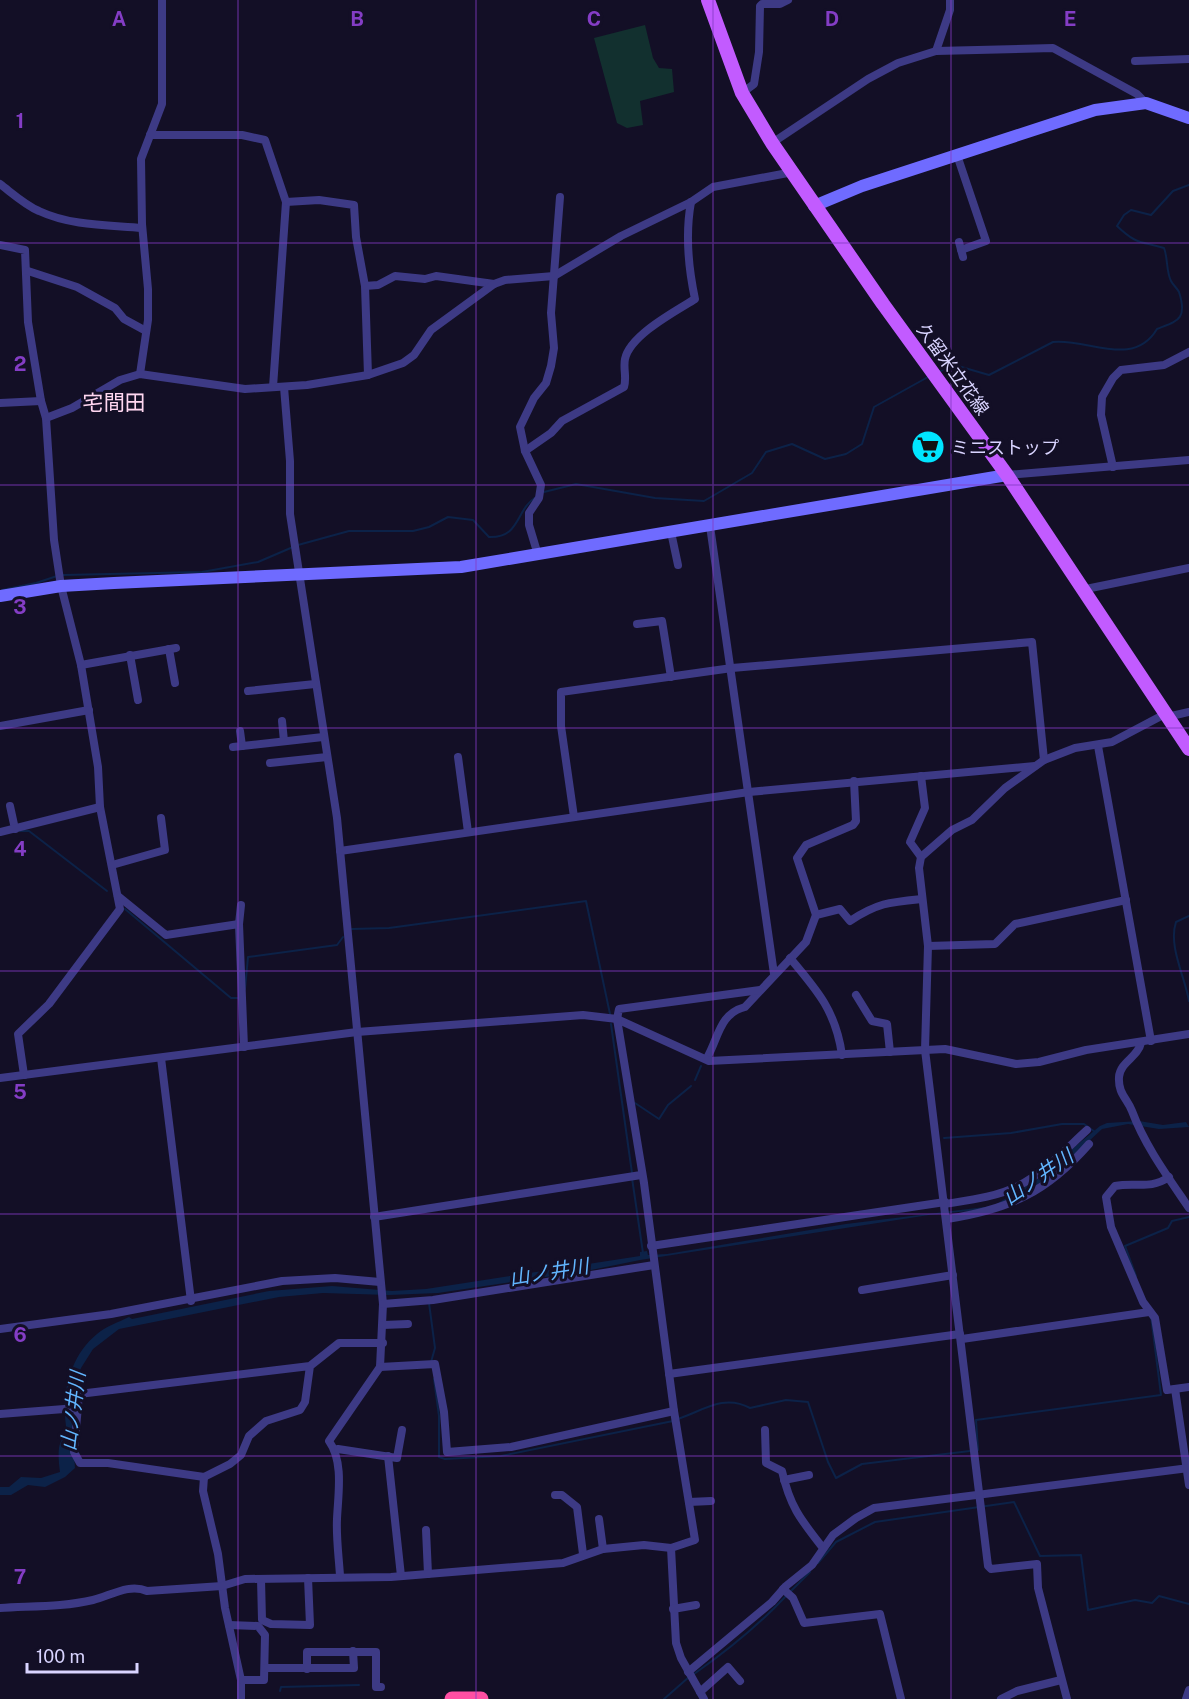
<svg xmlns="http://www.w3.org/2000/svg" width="1189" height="1699" viewBox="0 0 1189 1699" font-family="'Public Sans','Noto Sans JP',sans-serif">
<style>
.green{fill:#12302f}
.water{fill:#0c2248}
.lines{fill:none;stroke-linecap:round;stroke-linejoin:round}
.stream{stroke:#0c2248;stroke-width:2}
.street{stroke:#3d3a85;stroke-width:8}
.secondary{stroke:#6f6bff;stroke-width:12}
.primary{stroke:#c25bff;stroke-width:14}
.highway{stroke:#ff4fa3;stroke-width:15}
.grid{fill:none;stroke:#843dc5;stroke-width:1.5;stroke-opacity:0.55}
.labels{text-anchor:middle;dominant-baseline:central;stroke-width:6;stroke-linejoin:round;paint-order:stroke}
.street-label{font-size:18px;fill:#d9d4ff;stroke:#130f26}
.poi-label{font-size:18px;fill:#d9d4ff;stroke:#130f26;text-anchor:start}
.water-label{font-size:20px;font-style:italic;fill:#62b6ff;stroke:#130f26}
.quarter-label{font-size:21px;fill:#ffd6f0;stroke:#130f26}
.grid-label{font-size:20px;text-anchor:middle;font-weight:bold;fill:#843dc5;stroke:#130f26;stroke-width:6;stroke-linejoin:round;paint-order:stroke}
</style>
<rect width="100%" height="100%" fill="#130f26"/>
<path class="green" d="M 645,25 L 653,58 L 659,68 L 672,69 L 674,92 L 640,101 L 643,125 L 627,128 L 617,123 L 594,38 Z"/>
<path class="water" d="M 1139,1121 L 1163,1125 L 1186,1122 L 1189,1127 L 1159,1129 L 1128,1124 L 1102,1129 L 1062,1166 L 1019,1199 L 979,1210 L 929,1215 L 640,1260 L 586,1271 L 438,1293 L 389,1295 L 323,1293 L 279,1297 L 119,1329 L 93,1349 L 81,1368 L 77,1381 L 72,1423 L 75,1468 L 65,1477 L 45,1487 L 28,1485 L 11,1495 L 0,1495 L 0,1487 L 9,1487 L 21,1477 L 41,1478 L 60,1472 C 59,1464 58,1456 59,1448 C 60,1441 66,1433 66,1426 C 61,1392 71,1355 97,1334 C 106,1326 119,1322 129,1317 L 132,1319 L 269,1291 L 332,1286 L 392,1291 L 426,1289 L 640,1256 L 640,1252 L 647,1251 L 648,1255 L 667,1254 L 846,1224 L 993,1206 L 1051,1171 L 1072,1149 L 1100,1126 L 1107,1123 Z"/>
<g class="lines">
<g class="stream">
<path d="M 940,371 L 958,366 L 989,375 L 1053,342 C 1088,338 1133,369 1157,329 C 1177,321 1188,320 1179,292 C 1177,288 1173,285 1171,281 C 1166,271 1168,258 1164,248 C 1140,241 1137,245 1117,226 L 1124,215 L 1131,210 L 1151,215 L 1173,191 L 1189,185"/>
<path d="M 544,492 L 576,484 L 655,498 L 704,501 L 752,473 L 766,452 L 792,444 L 825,459 L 846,454 L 862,444 L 874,407 L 928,377"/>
<path d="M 298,545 L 349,531 L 413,531 L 429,527 L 448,517 L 473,520 L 489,537 C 521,538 515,510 536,497"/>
<path d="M 63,575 L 202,572 L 258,562 L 293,547"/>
<path d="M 2,590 L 36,583 L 57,576"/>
<path d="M 20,831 L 29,831 L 107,891"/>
<path d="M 125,909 L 231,998 L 238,998"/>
<path d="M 1189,916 L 1176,922 C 1168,946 1185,977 1189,1001"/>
<path d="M 352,929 L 389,928 L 586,901 L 610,1014"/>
<path d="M 245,989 L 248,957 L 337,945 L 343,937"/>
<path d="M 611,1024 L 632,1173"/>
<path d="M 695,1080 L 701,1066"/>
<path d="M 635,1103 L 659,1119 L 668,1105 L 691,1086"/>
<path d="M 944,1138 L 1011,1133 L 1062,1124 L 1084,1124 L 1095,1132"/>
<path d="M 632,1178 L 643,1253"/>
<path d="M 1136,1276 L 1125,1246 L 1168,1228 L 1172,1221 L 1189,1217"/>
<path d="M 429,1303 L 435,1348 L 431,1362"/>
<path d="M 434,1379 L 439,1416 L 439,1457 L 445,1459 L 501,1456 L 673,1421"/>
<path d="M 678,1419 C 704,1410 724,1394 750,1408 L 786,1400 L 808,1402 L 828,1462 L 836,1478 L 862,1464 L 970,1451"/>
<path d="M 978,1450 L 976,1420 L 1161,1395 L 1151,1316"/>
<path d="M 818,1563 L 836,1542 L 875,1522 L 1014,1502 L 1040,1556 L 1081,1555 L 1088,1610 L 1135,1600 L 1152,1603 L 1159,1596 L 1189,1604"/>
<path d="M 791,1591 L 810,1572"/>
<path d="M 694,1674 C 727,1651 759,1625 787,1595"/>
<path d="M 280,1691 L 281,1687 L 359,1685"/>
<path d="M 664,1699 L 689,1677"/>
</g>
<g class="street">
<path d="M 936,51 L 950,10 L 950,0"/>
<path d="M 1135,61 L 1189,59"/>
<path d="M 742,93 L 754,84 L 759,52 L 760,6 L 762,4 L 780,4 L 788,0"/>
<path d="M 150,135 L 242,135 L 265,140 L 286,202 L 273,387"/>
<path d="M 772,143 L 868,79 L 898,63 L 936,51 L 1053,48 L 1137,94 L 1146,103"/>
<path d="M 957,155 L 986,241 L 961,250"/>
<path d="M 0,184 C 12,193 25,205 39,211 C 71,226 108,225 142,228"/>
<path d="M 286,202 L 319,200 L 354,205 L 356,237 L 365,286 L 368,375"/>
<path d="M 959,242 L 963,257"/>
<path d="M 0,245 L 25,250 L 28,322 L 41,401 L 46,418 L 54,540 L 61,586 L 81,665 L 98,767 L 100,807 L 120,909 L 49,1004 L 18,1034 L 24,1075"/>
<path d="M 28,271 L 77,287 L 115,308 L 124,319 L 146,331"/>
<path d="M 365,286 L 378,285 L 395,276 L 425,279 L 436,276 L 494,284"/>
<path d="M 140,374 L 148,320 L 148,289 L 142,224 L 141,159 L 162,104 L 162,0"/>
<path d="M 284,387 L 290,461 L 290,514 L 337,818 L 383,1304 L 380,1367 L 329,1441 C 344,1462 338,1495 337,1519 C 336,1538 339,1558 340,1576"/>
<path d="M 0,403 L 41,401"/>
<path d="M 46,418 L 72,408 L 120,380 L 140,374 L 245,389 L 307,385 L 368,375 L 403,363 L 414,355 L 431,330 L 494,284 L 505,280 L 554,276 L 621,236 L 691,202 L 713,187 L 793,172"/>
<path d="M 525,451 L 551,433 L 562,421 L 624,387 C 627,378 623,368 625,359 C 630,335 676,311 695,299 C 688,266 685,235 691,202"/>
<path d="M 1113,467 L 1101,415 L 1102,397 L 1113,378 L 1121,370 L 1164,365 L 1189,352"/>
<path d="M 1007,475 L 1189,460"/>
<path d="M 710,526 L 774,974"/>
<path d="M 671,532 L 678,565"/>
<path d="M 538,555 L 529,525 L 529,513 L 539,498 L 541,485 L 525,451 L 520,427 L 534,398 L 546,383 L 551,366 L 554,348 L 551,313 L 560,197"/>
<path d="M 1081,590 L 1189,568"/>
<path d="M 637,624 L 662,621 L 671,677"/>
<path d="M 169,649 L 175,683"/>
<path d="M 130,655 L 138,700"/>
<path d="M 81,665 L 176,648"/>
<path d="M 248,691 L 315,684"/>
<path d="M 1167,717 L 1189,712"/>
<path d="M 282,721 L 284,741"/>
<path d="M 0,726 L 89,710"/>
<path d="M 240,731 L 242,746"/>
<path d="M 1098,746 L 1151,1041"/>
<path d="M 233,747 L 323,737"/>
<path d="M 458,757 L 468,832"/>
<path d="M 270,763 L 327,757"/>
<path d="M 10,806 L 15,829"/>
<path d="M 574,817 L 561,726 L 561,692 L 732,668 L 1032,642 L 1044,760"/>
<path d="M 0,832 L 100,807"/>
<path d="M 340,851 L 749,792 L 1035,766"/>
<path d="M 921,857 L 910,842 L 925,808 L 921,776"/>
<path d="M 112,865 L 165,850 L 161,818"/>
<path d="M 118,896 L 166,935 L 239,924 L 244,1047"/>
<path d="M 816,915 L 840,909 L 850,921 C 877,903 890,902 921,899"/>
<path d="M 239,924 L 241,905"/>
<path d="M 928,946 L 995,944 L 1015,924 L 1126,900"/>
<path d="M 790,958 C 818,991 836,1012 842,1055"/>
<path d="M 856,995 L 872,1021 L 887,1024 L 890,1052"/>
<path d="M 1141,1043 C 1138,1057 1120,1062 1119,1077 C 1118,1094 1127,1098 1132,1111 C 1145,1146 1168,1177 1189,1208"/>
<path d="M 161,1058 L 191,1301"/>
<path d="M 707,1058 C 719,1037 719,1014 745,1007 L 806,942 L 816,915 L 797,858 L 806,845 L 853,825 L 856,821 L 854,781"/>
<path d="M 0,1078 L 357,1032 L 583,1015 L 617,1019 L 709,1061 L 945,1049 L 1016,1064 L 1039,1062 L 1086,1050 L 1189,1034"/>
<path d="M 1169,1177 C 1150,1190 1136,1182 1115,1186 L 1106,1197 L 1111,1227 L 1143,1302 L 1155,1318 L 1167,1390 L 1189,1387"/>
<path d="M 945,1204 C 970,1200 996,1197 1018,1186 C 1044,1173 1066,1149 1087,1130"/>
<path d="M 374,1217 L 641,1175"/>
<path d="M 947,1219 C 1010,1209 1047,1192 1089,1144"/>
<path d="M 651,1246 L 945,1202"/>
<path d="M 862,1290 L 953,1275"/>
<path d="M 383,1304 L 433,1300 L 654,1265"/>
<path d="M 383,1325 L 408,1324"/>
<path d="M 0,1329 L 111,1314 L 282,1281 L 335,1278 L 380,1282"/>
<path d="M 962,1339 L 1149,1312"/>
<path d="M 310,1366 L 79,1394 L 74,1452 L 80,1463 L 108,1463 L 204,1477 L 230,1464 L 241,1455 L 249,1436 L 266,1421 L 300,1410 L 305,1402 L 310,1366 L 339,1343 L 383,1343"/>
<path d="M 380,1367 L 435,1364 L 444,1412 L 447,1452 L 511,1447 L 674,1411"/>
<path d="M 669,1374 L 960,1334"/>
<path d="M 1175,1389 L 1189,1485"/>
<path d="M 0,1414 L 77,1408"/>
<path d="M 765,1430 L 766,1463 L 782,1471 C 790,1507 801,1520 823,1548"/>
<path d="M 338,1449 L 397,1458 L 402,1430"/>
<path d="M 388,1456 L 401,1576"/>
<path d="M 204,1477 L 203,1491 L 218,1554 L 225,1608 L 241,1680 L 241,1699"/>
<path d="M 784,1480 L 809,1475"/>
<path d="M 555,1495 L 562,1495 L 577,1507 L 583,1554"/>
<path d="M 689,1502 L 711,1501"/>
<path d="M 599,1519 L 603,1549"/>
<path d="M 426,1530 L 428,1574"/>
<path d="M 671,1548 L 676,1643 L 681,1658 L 704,1699"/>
<path d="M 261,1579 L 262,1620 L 271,1624 L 310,1625 L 308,1578"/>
<path d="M 783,1589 L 793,1598 L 804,1623 L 880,1614 L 901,1699"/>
<path d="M 0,1608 C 30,1606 64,1607 93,1600 C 110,1596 129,1583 147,1591 L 222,1586 L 245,1579 L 391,1577 L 563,1563 L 603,1549 L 644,1545 L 671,1548 L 695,1540 L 674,1411 L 644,1183 L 617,1019 L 619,1009 L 760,990"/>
<path d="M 673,1609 L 696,1605"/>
<path d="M 229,1625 L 258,1626 L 265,1635 L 264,1680 L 241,1680"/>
<path d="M 265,1668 L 354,1668 L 353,1651"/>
<path d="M 307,1669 L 307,1652 L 376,1652 L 376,1687 L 381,1687"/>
<path d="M 688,1672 L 772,1602 L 786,1586 L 812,1565 L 833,1535 L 856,1518 L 874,1508 L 1189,1468"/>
<path d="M 700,1692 L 728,1667 L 740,1681"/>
<path d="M 1001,1699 L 1017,1691 L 1061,1680"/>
<path d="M 1067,1699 L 1038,1588 L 1037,1564 L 991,1569 L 988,1566 L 925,1050 L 928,946 L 919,868 L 921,857 L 952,830 L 972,820 L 1005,788 L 1044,760 L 1075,748 L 1112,742 L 1165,714"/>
<path d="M 1186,1699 L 1189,1690"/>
</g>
<g class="secondary">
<path d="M 814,206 L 862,186 L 1095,110 L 1146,103 L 1189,118"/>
<path d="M 0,596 L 61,586 L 114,583 L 461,567 L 1007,475"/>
</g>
<path class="primary" d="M 708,0 L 742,93 L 772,143 L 883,304 L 1007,475 L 1189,749"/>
<path class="highway" d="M 452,1699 L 481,1699"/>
</g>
<path class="grid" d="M 238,0 L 238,1699M 476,0 L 476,1699M 713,0 L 713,1699M 951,0 L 951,1699M 0,243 L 1189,243M 0,485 L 1189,485M 0,728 L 1189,728M 0,971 L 1189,971M 0,1214 L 1189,1214M 0,1456 L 1189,1456"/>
<defs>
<symbol id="supermarket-disc" viewBox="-11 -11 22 22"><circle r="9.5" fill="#00e5ff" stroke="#130f26"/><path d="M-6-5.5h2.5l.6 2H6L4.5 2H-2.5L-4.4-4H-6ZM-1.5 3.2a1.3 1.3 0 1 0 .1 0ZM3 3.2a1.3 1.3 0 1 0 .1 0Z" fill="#111"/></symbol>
</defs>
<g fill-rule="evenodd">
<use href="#supermarket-disc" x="909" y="428" width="38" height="38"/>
</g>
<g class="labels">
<g class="street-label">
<text transform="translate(953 369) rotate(54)">久留米立花線</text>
</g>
<g class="poi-label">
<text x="951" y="447">ミニストップ</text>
</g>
<g class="water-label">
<text transform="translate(1038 1177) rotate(-35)">山ノ井川</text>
<text transform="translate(549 1272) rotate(-9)">山ノ井川</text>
<text transform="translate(73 1411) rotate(-83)">山ノ井川</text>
</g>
<g class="quarter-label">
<text x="114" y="402">宅間田</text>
</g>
</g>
<g class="grid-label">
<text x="119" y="26">A</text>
<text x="357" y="26">B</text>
<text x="594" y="26">C</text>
<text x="832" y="26">D</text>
<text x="1070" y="26">E</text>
<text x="20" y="128">1</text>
<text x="20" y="371">2</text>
<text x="20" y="614">3</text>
<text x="20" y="856">4</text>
<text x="20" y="1099">5</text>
<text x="20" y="1342">6</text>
<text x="20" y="1584">7</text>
</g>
<path d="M27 1663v9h110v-9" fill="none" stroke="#d9d4ff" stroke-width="3"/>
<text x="36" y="1663" font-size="18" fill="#d9d4ff" stroke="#130f26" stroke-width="4.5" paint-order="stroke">100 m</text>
</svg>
